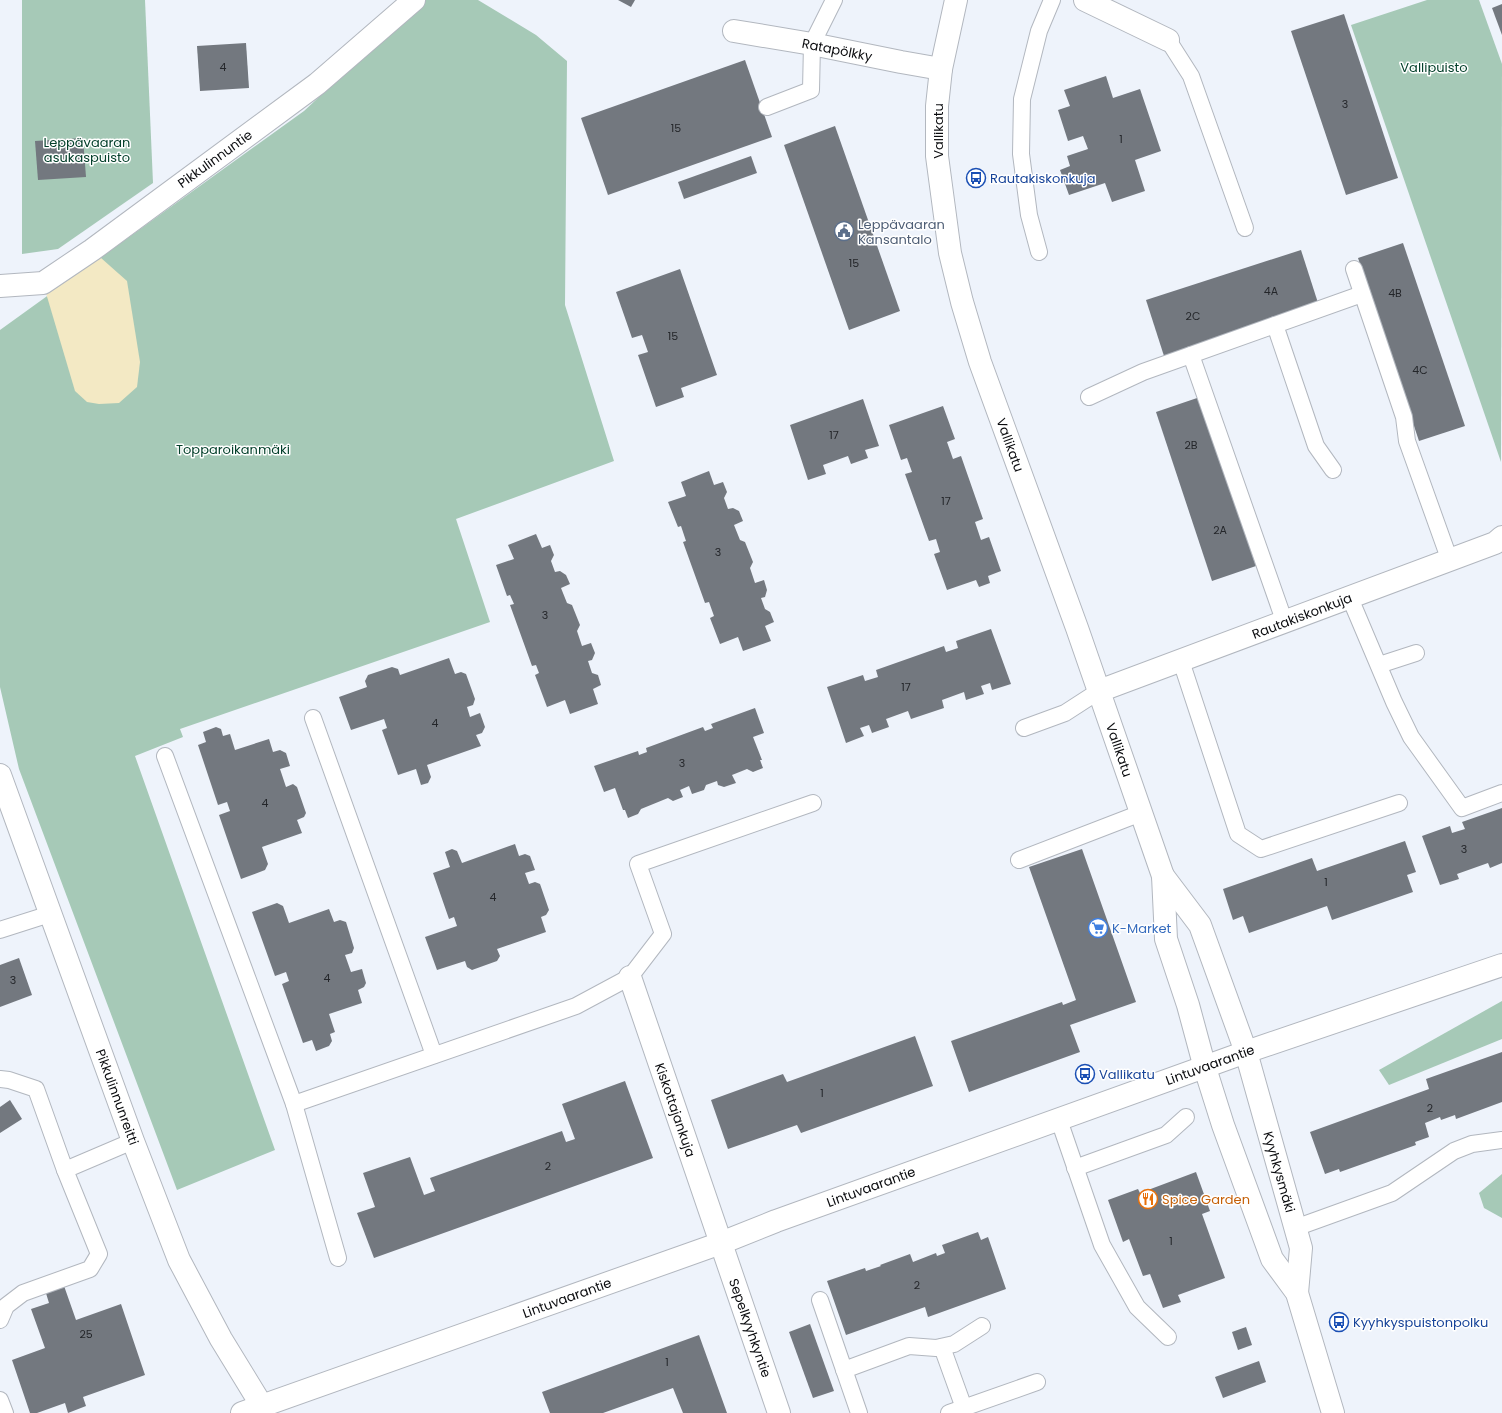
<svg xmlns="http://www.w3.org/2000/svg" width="1502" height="1413" viewBox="0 0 1502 1413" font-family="Poppins,sans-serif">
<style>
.green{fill:#a6c9b7}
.sand{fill:#f3e9c4}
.building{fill:#73787f}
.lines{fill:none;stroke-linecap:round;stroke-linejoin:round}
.lane-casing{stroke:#b2b7bf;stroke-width:18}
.street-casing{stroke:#b2b7bf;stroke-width:24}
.secondary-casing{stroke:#b2b7bf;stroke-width:24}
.lane{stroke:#fff;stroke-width:16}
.street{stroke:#fff;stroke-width:22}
.secondary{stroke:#fff;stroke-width:22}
.labels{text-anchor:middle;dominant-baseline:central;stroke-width:3;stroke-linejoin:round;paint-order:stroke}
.number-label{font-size:11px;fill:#24262a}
.street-label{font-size:13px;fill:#0a0b0e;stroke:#fff}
.park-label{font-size:13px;fill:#04402b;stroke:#fff}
.transit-label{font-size:13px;fill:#164399;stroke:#fff;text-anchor:start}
.service-label{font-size:13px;fill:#4e5e75;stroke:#fff;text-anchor:start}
.shop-label{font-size:13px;fill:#366cbe;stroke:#fff;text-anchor:start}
.food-label{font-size:13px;fill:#c56008;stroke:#fff;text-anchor:start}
</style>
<rect width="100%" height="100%" fill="#eef3fb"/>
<g class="green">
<path d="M 22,0 L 145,0 L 153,183 L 58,249 L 22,254 Z"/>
<path d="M 423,0 L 478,0 L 536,35 L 567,61 L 565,305 L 614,461 L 456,519 L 490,622 L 180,729 L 183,737 L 135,756 L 275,1150 L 177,1190 L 19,769 L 0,687 L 0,330 L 304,111 Z"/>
<path d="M 1427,0 L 1479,0 L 1502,64 L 1501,462 L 1351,25 Z"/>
<path d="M 1502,1001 L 1502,1039 L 1389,1085 L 1379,1070 Z"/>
<path d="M 1502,1174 L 1502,1218 L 1484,1208 L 1479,1193 Z"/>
</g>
<path class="sand" d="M 92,250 L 127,281 L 140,362 L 137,387 L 119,403 L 99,404 L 87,402 L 75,391 L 43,283 Z"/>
<g class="building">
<path d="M 618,0 L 635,0 L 631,7 Z"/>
<path d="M 1502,4 L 1502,35 L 1492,8 Z"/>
<path d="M 1344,14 L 1398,178 L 1346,195 L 1291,31 Z"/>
<path d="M 246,43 L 249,88 L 200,91 L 197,46 Z"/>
<path d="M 745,60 L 772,137 L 608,195 L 581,118 Z"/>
<path d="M 1106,76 L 1113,98 L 1140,89 L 1161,151 L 1135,160 L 1145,191 L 1112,202 L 1105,183 L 1069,195 L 1060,170 L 1070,166 L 1067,156 L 1088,149 L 1083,136 L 1068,141 L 1058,110 L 1070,106 L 1064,90 Z"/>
<path d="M 835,126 L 900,311 L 849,330 L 784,145 Z"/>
<path d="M 83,138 L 86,177 L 38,180 L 35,141 Z"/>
<path d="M 751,156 L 757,173 L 684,199 L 678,182 Z"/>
<path d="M 1403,243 L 1465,426 L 1419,441 L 1358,258 Z"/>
<path d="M 1301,250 L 1319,306 L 1164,356 L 1146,300 Z"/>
<path d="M 680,269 L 717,375 L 681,388 L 684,397 L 656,407 L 638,355 L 648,352 L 642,335 L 632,338 L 616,292 Z"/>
<path d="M 1200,397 L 1256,566 L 1212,581 L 1156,412 Z"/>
<path d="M 863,399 L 879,446 L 865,450 L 868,458 L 851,464 L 848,456 L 823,465 L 826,474 L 808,480 L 790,425 Z"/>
<path d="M 943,406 L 955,439 L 947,442 L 953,459 L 961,456 L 983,519 L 975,522 L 981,540 L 989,537 L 1001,571 L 988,576 L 990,583 L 979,587 L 976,580 L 947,590 L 934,554 L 940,552 L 936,539 L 929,541 L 905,474 L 912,472 L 907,458 L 901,460 L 889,425 Z"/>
<path d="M 709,471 L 714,485 L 723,482 L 727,492 L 724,498 L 728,509 L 733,508 L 739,511 L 743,521 L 734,525 L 740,540 L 745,542 L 753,562 L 750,568 L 755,583 L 764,580 L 767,590 L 765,597 L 761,598 L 765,609 L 770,612 L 774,622 L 765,626 L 771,641 L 743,651 L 738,637 L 720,644 L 710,618 L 714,616 L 709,602 L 705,603 L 683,542 L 686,541 L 681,526 L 678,527 L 668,502 L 686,496 L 681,482 Z"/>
<path d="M 536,534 L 542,548 L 550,545 L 554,555 L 551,561 L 555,572 L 560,571 L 566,575 L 570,584 L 561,588 L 567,603 L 572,605 L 580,625 L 577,631 L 582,646 L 591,643 L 595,653 L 592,660 L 588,661 L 592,673 L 598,675 L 601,685 L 593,689 L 598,704 L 570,714 L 565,700 L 547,707 L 535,675 L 539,673 L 536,665 L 532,666 L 510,605 L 514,604 L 510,595 L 507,596 L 496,565 L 514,559 L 508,545 Z"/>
<path d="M 991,629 L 1011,684 L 992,690 L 990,683 L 981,686 L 984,694 L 966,700 L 964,692 L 942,700 L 944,708 L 911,719 L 908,711 L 886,719 L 889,727 L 872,733 L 869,725 L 860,728 L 864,736 L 846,743 L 827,687 L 863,675 L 865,681 L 878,677 L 876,670 L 944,646 L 946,652 L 958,648 L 956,641 Z"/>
<path d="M 449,658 L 455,674 L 461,672 L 466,674 L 475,699 L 473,705 L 467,707 L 470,717 L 480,713 L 485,727 L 482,733 L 476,735 L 481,746 L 427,765 L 431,777 L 428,783 L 421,785 L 416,769 L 398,775 L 382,730 L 387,728 L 384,719 L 351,730 L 339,697 L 367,687 L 365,681 L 368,675 L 392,667 L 398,669 L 400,675 Z"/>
<path d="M 755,708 L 764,733 L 753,737 L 762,760 L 760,760 L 763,768 L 753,772 L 747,769 L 732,775 L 736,783 L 724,787 L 718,785 L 717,781 L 706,785 L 704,790 L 692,794 L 689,786 L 680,790 L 683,797 L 673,801 L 668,798 L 641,809 L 638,814 L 628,818 L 625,810 L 623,810 L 615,788 L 604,792 L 594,766 L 638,751 L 639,755 L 647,752 L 646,748 L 703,727 L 705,731 L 713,728 L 711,724 Z"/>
<path d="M 216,727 L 221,729 L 223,736 L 230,734 L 235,750 L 269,739 L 273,752 L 280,750 L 286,753 L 290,766 L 280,769 L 286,787 L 293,784 L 297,787 L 306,813 L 304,817 L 297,820 L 302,833 L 262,847 L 268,864 L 265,870 L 241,879 L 219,815 L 230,811 L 227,802 L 218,805 L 198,745 L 206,742 L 203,732 Z"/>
<path d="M 1502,808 L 1502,863 L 1490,868 L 1488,863 L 1457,874 L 1459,879 L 1440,885 L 1422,836 L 1450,826 L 1452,833 L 1465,829 L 1462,822 Z"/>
<path d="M 1405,841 L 1416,872 L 1407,875 L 1413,892 L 1332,920 L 1327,906 L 1249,933 L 1243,916 L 1233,920 L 1223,889 L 1312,858 L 1317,871 Z"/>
<path d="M 515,844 L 519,856 L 525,854 L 530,856 L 535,870 L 525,873 L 529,884 L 535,882 L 540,884 L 549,910 L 546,915 L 541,917 L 546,932 L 497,949 L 500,956 L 497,961 L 472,970 L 467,967 L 465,961 L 437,970 L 425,937 L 457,926 L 454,917 L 449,919 L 433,873 L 450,867 L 445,852 L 452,849 L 457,851 L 462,863 Z"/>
<path d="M 1082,849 L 1136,1002 L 1070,1025 L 1080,1052 L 969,1092 L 951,1041 L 1062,1002 L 1063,1005 L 1076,1000 L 1029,867 Z"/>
<path d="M 277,903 L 283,906 L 289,923 L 329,909 L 334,922 L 340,920 L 346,922 L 354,948 L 352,953 L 345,955 L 351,972 L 362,969 L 366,983 L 364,987 L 358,990 L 362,1003 L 329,1014 L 335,1032 L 330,1034 L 332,1041 L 329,1046 L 316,1051 L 312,1040 L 303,1043 L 282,984 L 289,981 L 286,972 L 275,976 L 252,912 Z"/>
<path d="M 19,958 L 32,995 L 0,1007 L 0,965 Z"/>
<path d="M 915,1036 L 933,1086 L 801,1133 L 797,1125 L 728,1149 L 711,1100 L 783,1074 L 787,1082 Z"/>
<path d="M 1502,1052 L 1502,1102 L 1456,1119 L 1455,1115 L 1441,1120 L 1440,1117 L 1425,1123 L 1429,1137 L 1415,1142 L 1416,1145 L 1340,1172 L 1339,1169 L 1325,1174 L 1310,1132 L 1429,1089 L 1426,1079 Z"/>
<path d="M 625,1081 L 653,1158 L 374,1258 L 357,1213 L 375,1207 L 363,1173 L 410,1157 L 424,1195 L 435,1191 L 430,1178 L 562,1131 L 566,1142 L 575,1139 L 562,1104 Z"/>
<path d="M 10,1100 L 22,1119 L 0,1133 L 0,1107 Z"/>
<path d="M 1196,1172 L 1210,1211 L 1202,1214 L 1225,1278 L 1178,1295 L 1181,1302 L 1163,1308 L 1150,1274 L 1143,1276 L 1129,1239 L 1123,1242 L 1108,1200 L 1138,1189 L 1140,1193 Z"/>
<path d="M 978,1232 L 981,1240 L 988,1237 L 1006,1289 L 928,1317 L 925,1307 L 846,1335 L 827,1281 L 865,1268 L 866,1271 L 881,1266 L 880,1265 L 910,1254 L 913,1262 L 936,1253 L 937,1256 L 945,1253 L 942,1245 Z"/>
<path d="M 63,1283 L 76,1320 L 121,1304 L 145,1375 L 83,1397 L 86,1406 L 68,1413 L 65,1403 L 37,1413 L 30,1413 L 12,1360 L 45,1348 L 31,1309 L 49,1303 L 45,1290 Z"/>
<path d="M 810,1324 L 834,1391 L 813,1398 L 789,1332 Z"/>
<path d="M 1246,1327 L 1252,1345 L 1238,1350 L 1232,1332 Z"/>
<path d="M 699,1335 L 727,1413 L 683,1413 L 673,1388 L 603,1413 L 550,1413 L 542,1392 Z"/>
<path d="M 1259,1361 L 1266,1382 L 1223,1398 L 1215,1377 Z"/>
</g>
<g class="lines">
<defs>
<g id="lane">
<path d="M 1168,40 L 1191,76 L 1245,228"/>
<path d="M 767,107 L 811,90 L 812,44 L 834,0"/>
<path d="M 1039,252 L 1029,215 L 1021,154 L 1022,99 L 1039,31 L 1052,0"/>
<path d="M 1354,269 L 1404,417 L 1407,441 L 1450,561"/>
<path d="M 1275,325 L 1316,446 L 1333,470"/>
<path d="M 1191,355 L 1285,623"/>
<path d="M 1089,397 L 1143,372 L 1362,294"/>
<path d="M 1350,598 L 1394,702 L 1411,737 L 1462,808 L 1502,793"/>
<path d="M 1181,661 L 1238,834 L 1261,849 L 1399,803"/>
<path d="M 1379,665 L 1416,653"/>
<path d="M 313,718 L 434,1055"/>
<path d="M 1024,728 L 1065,713 L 1099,691"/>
<path d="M 165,756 L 294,1104 L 338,1258"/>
<path d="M 1019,860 L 1141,813"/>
<path d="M 0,930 L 50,914"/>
<path d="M 0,1079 L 9,1080 L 36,1089 L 65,1170"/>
<path d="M 294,1104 L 576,1006 L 630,977 L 663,934 L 638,864 L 813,803"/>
<path d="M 1059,1120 L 1102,1245 L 1137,1307 L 1168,1337"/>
<path d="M 1075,1168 L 1166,1135 L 1186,1117"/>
<path d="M 1295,1228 L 1392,1193 L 1454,1151 L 1472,1144 L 1502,1140"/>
<path d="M 820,1300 L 859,1413"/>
<path d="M 0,1320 L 6,1306 L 23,1293 L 90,1269 L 99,1254 L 65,1170 L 133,1141"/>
<path d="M 942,1347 L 964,1408"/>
<path d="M 844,1370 L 909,1346 L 936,1348 L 954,1344 L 982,1326"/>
<path d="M 0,1400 L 5,1413"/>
<path d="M 949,1413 L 1037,1382"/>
</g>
<g id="street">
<path d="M 1085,0 L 1168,40"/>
<path d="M 734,31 L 812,44 L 901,62 L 941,69"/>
<path d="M 0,286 L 43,283 L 92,250 L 317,84 L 414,0"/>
<path d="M 1099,691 L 1495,543 L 1502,537"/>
<path d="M 630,977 L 779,1413"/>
<path d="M 1246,1052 L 1301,1248 L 1297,1293"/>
<path d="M 1205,1068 L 1223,1125 L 1272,1259 L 1297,1293 L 1333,1413"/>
</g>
<g id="secondary">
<path d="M 956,0 L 941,69 L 937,106 L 937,156 L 950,253 L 962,302 L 980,362 L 1077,628 L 1163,876 L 1166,939 L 1188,1005 L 1205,1068"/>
<path d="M 0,775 L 133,1141 L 179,1260 L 221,1339 L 262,1406"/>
<path d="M 1163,876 L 1200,925 L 1246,1052"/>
<path d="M 242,1413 L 721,1243 L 776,1221 L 1246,1052 L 1502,965"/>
</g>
</defs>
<use href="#lane" class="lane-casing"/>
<use href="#street" class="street-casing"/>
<use href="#secondary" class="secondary-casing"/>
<use href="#lane" class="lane"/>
<use href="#street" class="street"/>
<use href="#secondary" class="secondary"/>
</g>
<defs>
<symbol id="bus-ring" viewBox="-11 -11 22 22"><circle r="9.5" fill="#fff" stroke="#1a4fb4" stroke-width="1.5"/><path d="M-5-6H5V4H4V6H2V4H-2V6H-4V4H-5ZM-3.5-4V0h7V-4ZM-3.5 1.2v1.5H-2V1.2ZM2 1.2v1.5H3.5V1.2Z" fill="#1a4fb4"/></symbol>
<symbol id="civic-ring" viewBox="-11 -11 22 22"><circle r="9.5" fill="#fff" stroke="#5c6f8a" stroke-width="1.5"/><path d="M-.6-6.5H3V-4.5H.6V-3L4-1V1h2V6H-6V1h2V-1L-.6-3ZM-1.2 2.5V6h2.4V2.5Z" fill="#5c6f8a"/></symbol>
<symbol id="supermarket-ring" viewBox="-11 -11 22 22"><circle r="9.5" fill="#fff" stroke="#3f7fe0" stroke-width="1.5"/><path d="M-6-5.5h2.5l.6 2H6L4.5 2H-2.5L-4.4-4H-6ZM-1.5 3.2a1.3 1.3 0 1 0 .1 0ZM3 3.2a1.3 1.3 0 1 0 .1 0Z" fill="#3f7fe0"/></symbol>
<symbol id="restaurant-ring" viewBox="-11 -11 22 22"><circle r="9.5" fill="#fff" stroke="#e8710a" stroke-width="1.5"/><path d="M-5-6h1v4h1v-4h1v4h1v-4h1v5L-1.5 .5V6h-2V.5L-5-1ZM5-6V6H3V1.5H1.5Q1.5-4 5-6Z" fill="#e8710a"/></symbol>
</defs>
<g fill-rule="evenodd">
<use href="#bus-ring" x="965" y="167" width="22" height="22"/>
<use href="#civic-ring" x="833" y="220" width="22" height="22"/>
<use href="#supermarket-ring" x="1087" y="917" width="22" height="22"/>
<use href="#bus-ring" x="1074" y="1063" width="22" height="22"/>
<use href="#restaurant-ring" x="1137" y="1188" width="22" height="22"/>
<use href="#bus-ring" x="1328" y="1311" width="22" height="22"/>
</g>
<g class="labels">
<g class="number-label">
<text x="223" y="67">4</text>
<text x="1345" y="104">3</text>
<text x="676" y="128">15</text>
<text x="1121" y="139">1</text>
<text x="854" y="263">15</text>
<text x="1271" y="291">4A</text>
<text x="1395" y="293">4B</text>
<text x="1193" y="316">2C</text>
<text x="673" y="336">15</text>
<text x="1420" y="370">4C</text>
<text x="834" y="435">17</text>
<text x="1191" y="445">2B</text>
<text x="946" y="501">17</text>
<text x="1220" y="530">2A</text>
<text x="718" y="552">3</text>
<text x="545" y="615">3</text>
<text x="906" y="687">17</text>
<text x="435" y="723">4</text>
<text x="682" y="763">3</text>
<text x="265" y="803">4</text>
<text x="1464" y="849">3</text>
<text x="1326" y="882">1</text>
<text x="493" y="897">4</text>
<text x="327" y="978">4</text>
<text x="13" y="980">3</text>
<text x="822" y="1093">1</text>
<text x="1430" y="1108">2</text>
<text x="548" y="1166">2</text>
<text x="1171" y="1241">1</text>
<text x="917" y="1285">2</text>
<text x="86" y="1334">25</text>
<text x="667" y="1362">1</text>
</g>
<g class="street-label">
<text transform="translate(837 50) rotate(11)">Ratapölkky</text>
<text transform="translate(938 131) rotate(-90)">Vallikatu</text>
<text transform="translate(215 159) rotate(-36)">Pikkulinnuntie</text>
<text transform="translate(1010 445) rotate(70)">Vallikatu</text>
<text transform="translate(1302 616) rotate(-21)">Rautakiskonkuja</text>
<text transform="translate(1119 750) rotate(71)">Vallikatu</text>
<text transform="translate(1210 1065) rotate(-20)">Lintuvaarantie</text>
<text transform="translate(117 1097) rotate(70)">Pikkulinnunreitti</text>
<text transform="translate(675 1110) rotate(71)">Kiskottajankuja</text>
<text transform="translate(1279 1172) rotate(74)">Kyyhkysmäki</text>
<text transform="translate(871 1187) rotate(-20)">Lintuvaarantie</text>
<text transform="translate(567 1298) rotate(-20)">Lintuvaarantie</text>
<text transform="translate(750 1328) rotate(71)">Sepelkyyhkyntie</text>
</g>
<g class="park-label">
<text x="1434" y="67">Vallipuisto</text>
<text x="87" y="142">Leppävaaran<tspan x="87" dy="15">asukaspuisto</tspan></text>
<text x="233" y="449">Topparoikanmäki</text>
</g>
<g class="transit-label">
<text x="990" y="178">Rautakiskonkuja</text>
<text x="1099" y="1074">Vallikatu</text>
<text x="1353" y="1322">Kyyhkyspuistonpolku</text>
</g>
<g class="service-label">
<text x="858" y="224">Leppävaaran<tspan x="858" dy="15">Kansantalo</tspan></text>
</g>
<g class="shop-label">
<text x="1112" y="928">K-Market</text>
</g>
<g class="food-label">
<text x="1162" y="1199">Spice Garden</text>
</g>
</g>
</svg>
